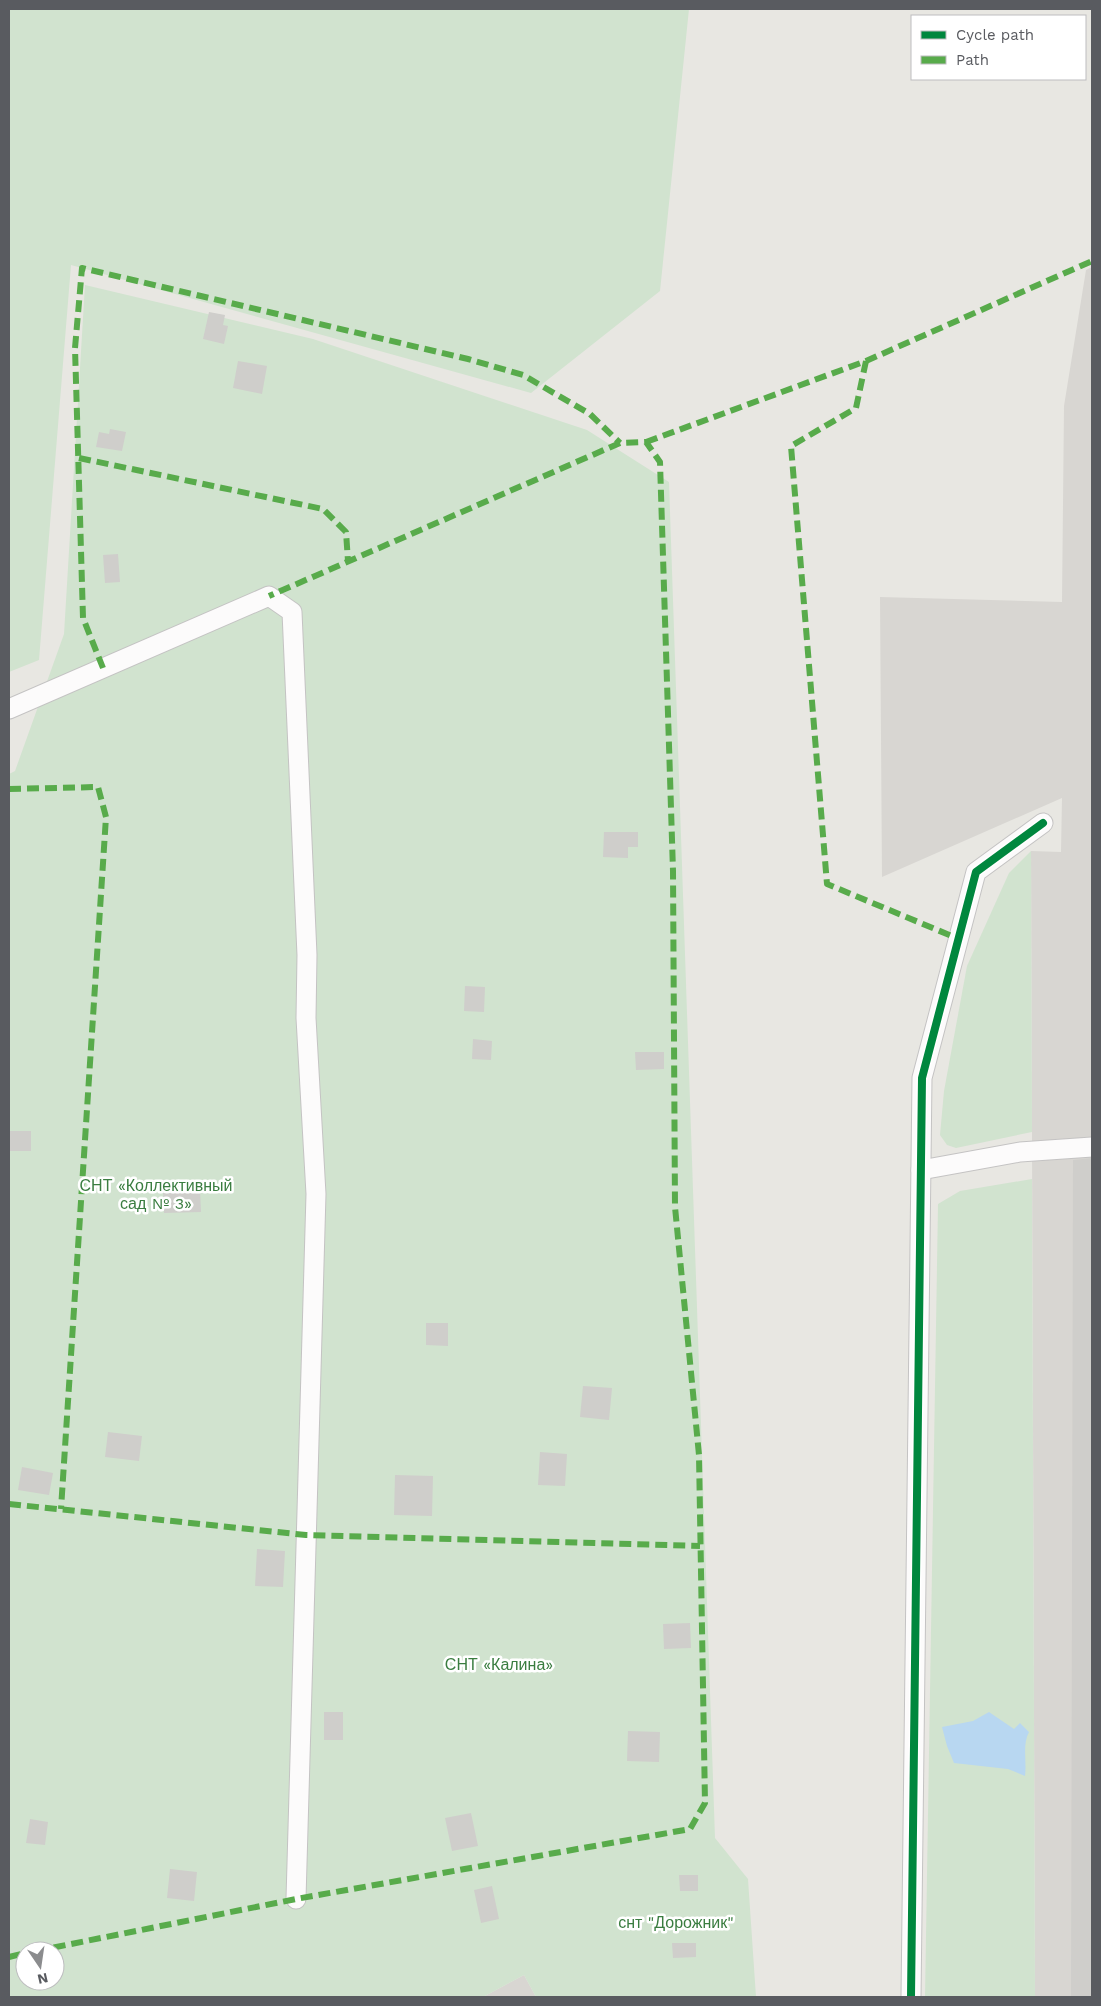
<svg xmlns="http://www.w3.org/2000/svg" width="1101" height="2006" viewBox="0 0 1101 2006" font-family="'Work Sans',sans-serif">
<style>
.industrial{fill:#d8d6d2}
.green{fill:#d1e3cf;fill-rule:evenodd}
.water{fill:#b8d7f1}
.building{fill:#cfcecb}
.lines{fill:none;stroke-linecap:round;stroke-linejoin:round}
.minor-casing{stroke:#c4c3c3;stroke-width:21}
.minor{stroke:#fcfbfb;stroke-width:19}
.quiet{stroke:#58ab4b;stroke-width:6;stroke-dasharray:12 6;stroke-linecap:butt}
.cycleway-casing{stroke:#fff;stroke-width:11}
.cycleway{stroke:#00873e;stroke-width:8}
.labels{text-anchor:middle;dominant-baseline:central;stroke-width:5;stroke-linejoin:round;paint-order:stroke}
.park-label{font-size:16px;fill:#3a7d40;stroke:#fff}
</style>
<rect width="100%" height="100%" fill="#e8e7e2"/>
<g class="industrial">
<path d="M 1092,267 L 1092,1997 L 1035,1997 L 1031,851 L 1061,852 L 1062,798 L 882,877 L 880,597 L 1062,602 L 1064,406 L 1086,270 Z"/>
<path d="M 524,1975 L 536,1997 L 483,1997 Z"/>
</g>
<g class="green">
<path d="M 9,9 L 689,9 L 660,291 L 531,393 L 71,265 L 39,660 L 9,672 Z"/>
<path d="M 85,285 L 313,339 L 587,430 L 669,482 L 715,1838 L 748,1879 L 756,1997 L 536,1997 L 524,1975 L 483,1997 L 9,1997 L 9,774 L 15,771 L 64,634 ZM 25,1951 L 55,1951 L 55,1981 L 25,1981 Z"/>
<path d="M 1031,851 L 1032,1132 L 956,1148 L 947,1145 L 940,1135 L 944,1091 L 967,966 L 1009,873 Z"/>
<path d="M 1032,1179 L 1035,1997 L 925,1997 L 938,1204 L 960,1191 Z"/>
</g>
<path class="water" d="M 989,1712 L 1014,1729 L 1020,1723 L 1029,1732 C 1022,1745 1027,1762 1025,1776 L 1008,1769 L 954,1763 L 947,1746 L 942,1727 L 973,1721 Z"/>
<g class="building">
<path d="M 209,312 L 225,315 L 223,325 L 228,326 L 224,344 L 203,339 Z"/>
<path d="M 238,361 L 267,366 L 262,394 L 233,388 Z"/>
<path d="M 110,429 L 126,432 L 122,451 L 96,447 L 99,432 L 109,434 Z"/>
<path d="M 118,554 L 120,582 L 105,583 L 103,555 Z"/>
<path d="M 604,832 L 638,832 L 638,847 L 628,847 L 628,858 L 603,857 Z"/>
<path d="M 465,986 L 485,987 L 484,1012 L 464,1011 Z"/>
<path d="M 473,1039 L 492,1041 L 491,1060 L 472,1059 Z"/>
<path d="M 635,1052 L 664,1052 L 664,1069 L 636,1070 Z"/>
<rect x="9" y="1131" width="22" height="20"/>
<path d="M 1092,1158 L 1092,1997 L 1071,1997 L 1073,1160 Z"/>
<path d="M 200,1190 L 201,1212 L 164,1213 L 163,1191 Z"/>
<path d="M 426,1323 L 448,1323 L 448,1346 L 426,1345 Z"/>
<path d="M 583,1386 L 612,1388 L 609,1420 L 580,1417 Z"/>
<path d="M 108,1432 L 142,1436 L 139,1461 L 105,1457 Z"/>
<path d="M 540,1452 L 567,1454 L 565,1486 L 538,1485 Z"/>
<path d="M 22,1467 L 53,1473 L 49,1495 L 18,1490 Z"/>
<path d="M 395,1475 L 433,1476 L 432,1516 L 394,1515 Z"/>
<path d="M 257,1549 L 285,1551 L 283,1587 L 255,1586 Z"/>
<path d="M 690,1623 L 691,1648 L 664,1649 L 663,1624 Z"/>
<rect x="324" y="1712" width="19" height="28"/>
<path d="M 628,1731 L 660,1732 L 659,1762 L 627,1761 Z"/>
<path d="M 471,1813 L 478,1846 L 452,1851 L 445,1818 Z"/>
<path d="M 30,1819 L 48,1822 L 45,1845 L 26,1843 Z"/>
<path d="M 170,1869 L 197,1872 L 194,1901 L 167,1898 Z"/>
<path d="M 679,1875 L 698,1875 L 698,1891 L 680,1891 Z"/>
<path d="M 492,1886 L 499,1919 L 481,1923 L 474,1890 Z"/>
<path d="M 672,1943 L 696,1943 L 696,1957 L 673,1958 Z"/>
</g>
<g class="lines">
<defs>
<g id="minor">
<path d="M 9,709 L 269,596 L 292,612 L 307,955 L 306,1018 L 316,1194 L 296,1899"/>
<path d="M 921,1170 L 1020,1152 L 1092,1147"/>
<path d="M 911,1997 L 922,1078 L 976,872 L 1043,823"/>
</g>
</defs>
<use href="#minor" class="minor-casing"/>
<use href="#minor" class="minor"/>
<g class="quiet">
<path d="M 866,361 L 856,408 L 791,446 L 827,884 L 959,939"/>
<path d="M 646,442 L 866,361 L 1092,261"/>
<path d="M 79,458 L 323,509 L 346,532 L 348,561"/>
<path d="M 103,668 L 83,618 L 75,348 L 82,268 L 468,359 L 523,375 L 590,414 L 620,443"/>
<path d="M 9,789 L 98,787 L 106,817 L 61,1509"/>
<path d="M 9,1504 L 306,1535 L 700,1546"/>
<path d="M 36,1951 L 296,1899 L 690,1829 L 705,1803 L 699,1455 L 675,1207 L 673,871 L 660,462 L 646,442 L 620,443 L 269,596"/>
<path d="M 9,1957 L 25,1953"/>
</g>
<defs>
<path id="cycleway" d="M 911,1997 L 922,1078 L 976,872 L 1043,823"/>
</defs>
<use href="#cycleway" class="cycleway-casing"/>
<use href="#cycleway" class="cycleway"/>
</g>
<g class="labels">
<g class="park-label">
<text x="156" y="1185">СНТ «Коллективный<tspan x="156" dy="18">сад № 3»</tspan></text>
<text x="499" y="1664">СНТ «Калина»</text>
<text x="676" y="1922">снт "Дорожник"</text>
</g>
</g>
<rect width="1101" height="2006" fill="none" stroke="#595b60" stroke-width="20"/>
<rect x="911" y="15" width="175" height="65" fill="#ffffff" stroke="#bdbdbf"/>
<rect x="921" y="31" width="25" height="8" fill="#00873e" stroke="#bdbdbf"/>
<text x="956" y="40" font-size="15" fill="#595b60">Cycle path</text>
<rect x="921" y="56" width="25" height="8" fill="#58ab4b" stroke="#bdbdbf"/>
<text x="956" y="65" font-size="15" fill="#595b60">Path</text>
<g transform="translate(40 1966) rotate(167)"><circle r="24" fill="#ffffff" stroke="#bdbdbf"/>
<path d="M0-4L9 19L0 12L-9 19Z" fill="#8b8c8e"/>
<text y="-8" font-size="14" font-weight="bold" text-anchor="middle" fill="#595b60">N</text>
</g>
</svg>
